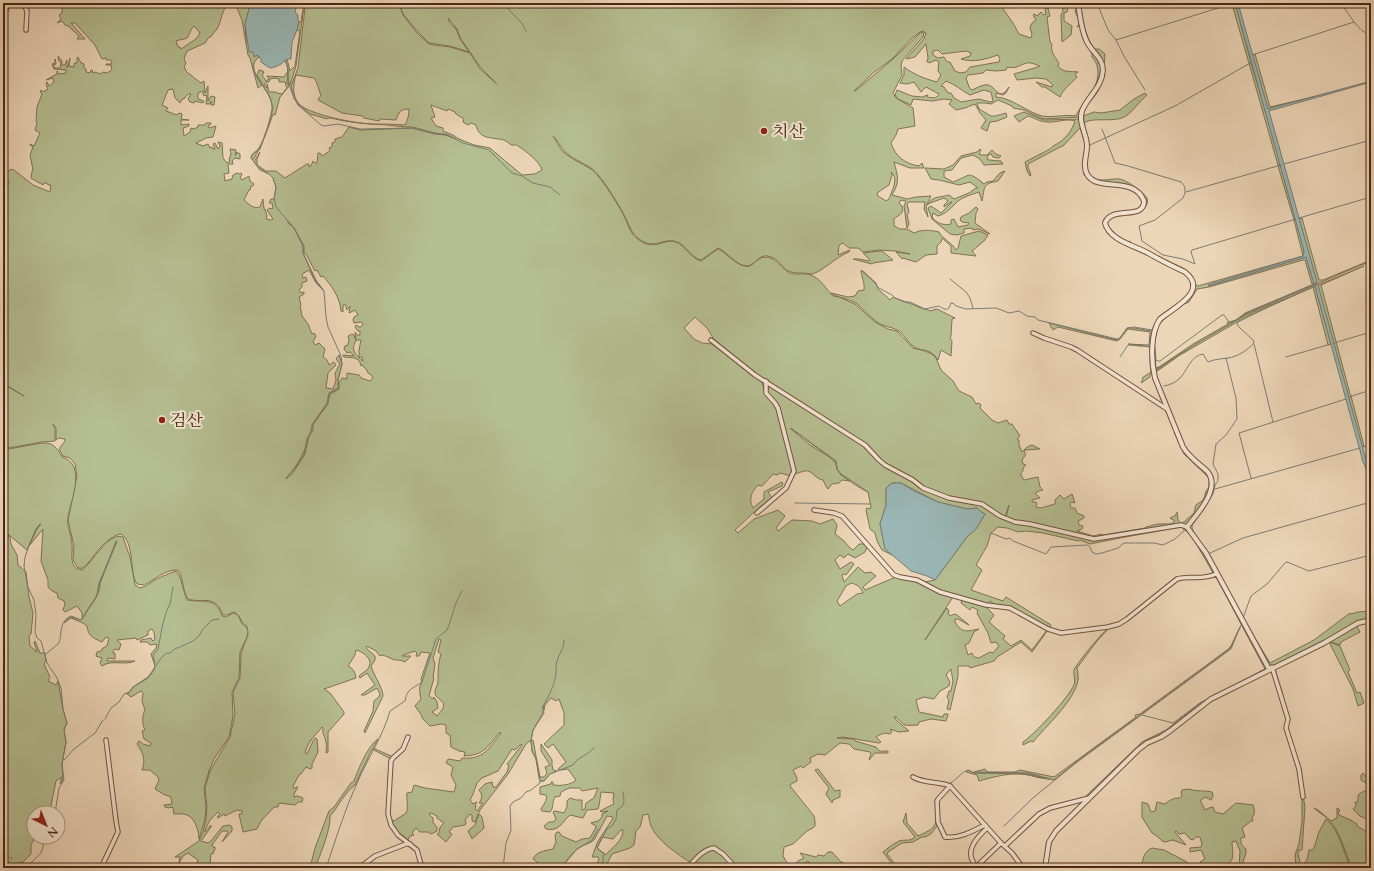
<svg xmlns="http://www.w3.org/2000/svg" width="1374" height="871" viewBox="0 0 1374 871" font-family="Cardo,'Noto Serif KR',serif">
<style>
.green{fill:#b5be91;stroke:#807254;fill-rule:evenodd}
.water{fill:#9ab7b6;stroke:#7a7d76}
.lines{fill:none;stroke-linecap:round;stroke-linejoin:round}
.stream{stroke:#7a7d76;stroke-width:1}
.minor-casing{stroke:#73533f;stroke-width:5.5}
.tertiary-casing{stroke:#73533f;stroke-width:6}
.minor{stroke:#f3e4d1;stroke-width:3.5}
.tertiary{stroke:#f3e4d1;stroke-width:4}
.poi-dot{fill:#8f2418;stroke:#f3e4d1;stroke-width:1.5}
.labels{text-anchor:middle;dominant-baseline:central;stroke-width:4;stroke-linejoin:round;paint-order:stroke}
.poi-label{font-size:17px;fill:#4a2717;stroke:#f3e4d1;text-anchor:start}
</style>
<rect width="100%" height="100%" fill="#edd6b8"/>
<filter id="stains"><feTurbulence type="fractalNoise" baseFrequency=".005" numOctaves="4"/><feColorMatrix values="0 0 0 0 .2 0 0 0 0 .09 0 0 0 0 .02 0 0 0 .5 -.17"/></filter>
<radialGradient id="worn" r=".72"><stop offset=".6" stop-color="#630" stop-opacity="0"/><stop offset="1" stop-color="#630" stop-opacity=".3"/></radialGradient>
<g class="green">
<path d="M 62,3 L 229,3 C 221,11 222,20 217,29 C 215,32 213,33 211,37 L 209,37 L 205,43 L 187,51 L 184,59 L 186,64 L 184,66 L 186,71 L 188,73 L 201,83 L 204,81 L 205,93 L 208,86 L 208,101 L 211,96 L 215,97 L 214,105 L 211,105 L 211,101 L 210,104 L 206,104 L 207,96 L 203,95 L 203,91 L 198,93 L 198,99 L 204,101 L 203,103 L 195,101 L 194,103 L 190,102 L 188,99 L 191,94 L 188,94 L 184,99 L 182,99 L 180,103 L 175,98 L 173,89 L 168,90 L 162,105 L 168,108 L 166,111 L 177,115 L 179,113 L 182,114 L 181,119 L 189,120 L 181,120 L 181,125 L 189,124 L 189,126 L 183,128 L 184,136 L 190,132 L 191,128 L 194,129 L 198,127 L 198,125 L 205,125 L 206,123 L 211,123 L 211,124 L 208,126 L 209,128 L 216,126 L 213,137 L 206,138 L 196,143 L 203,146 L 208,144 L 210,148 L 212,147 L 213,149 L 215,149 L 213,144 L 215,143 L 218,149 L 220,146 L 218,142 L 222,143 L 223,158 L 227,163 L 230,161 L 229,160 L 231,154 L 230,149 L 236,150 L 235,155 L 236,155 L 237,152 L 240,154 L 240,159 L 235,158 L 232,161 L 233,164 L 228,164 L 229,173 L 224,174 L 225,181 L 232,179 L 233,175 L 237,173 L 239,174 L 241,173 L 242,175 L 240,177 L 242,180 L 249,176 L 250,181 L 254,184 L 253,186 L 251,186 L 250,190 L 249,190 L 244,200 C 250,205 253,209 260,207 L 263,199 L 264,209 L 265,209 L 267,216 L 266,219 L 271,220 L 273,219 L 267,210 L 270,208 L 271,209 L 273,208 L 272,203 L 269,203 L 271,199 L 274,199 L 276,187 L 273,178 L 269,174 L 260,169 L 254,162 L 260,152 L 257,159 L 257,165 L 266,171 L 276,171 L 285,178 L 307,164 L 309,164 L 309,167 L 311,166 L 313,161 L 315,163 L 317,163 L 318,153 L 320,153 L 322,156 L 330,151 L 329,148 L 332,147 L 332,143 L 335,142 L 335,139 L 342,137 L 349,127 L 360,130 L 412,128 L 435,134 L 445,135 L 456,139 C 448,134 445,135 436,133 C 428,132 420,128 411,127 C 403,127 395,126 387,125 C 367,124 351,123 331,118 L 328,118 L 327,119 L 310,114 L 298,104 L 294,98 L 291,86 L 298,68 L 305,8 L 309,3 L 399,3 L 403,15 L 417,33 L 429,44 L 434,45 L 450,47 L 470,53 L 480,69 L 497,84 L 481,68 L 461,39 L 457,29 L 448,18 L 450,23 L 456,29 L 460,39 L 469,52 L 450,46 L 429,43 L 418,32 L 403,14 L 399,3 L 500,3 L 503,8 L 503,3 L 520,3 L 525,5 L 527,3 L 993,3 L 998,8 L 1001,6 L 1013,23 L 1019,34 L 1031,38 L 1032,34 L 1030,28 L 1032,23 L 1036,20 L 1033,15 L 1035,14 L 1037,16 L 1041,12 L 1044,15 L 1046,14 L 1045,9 L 1048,8 L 1050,16 L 1047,17 L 1050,42 L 1052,44 C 1050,51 1055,57 1059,63 L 1058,66 C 1063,73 1070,71 1078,72 L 1075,74 L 1077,77 C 1072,83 1063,89 1060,97 L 1045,87 L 1042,87 L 1036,82 L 1052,87 L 1053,85 L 1046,79 L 1036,78 L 1017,80 L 1014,74 L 1038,67 L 1040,66 C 1036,65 1031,62 1027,63 C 1018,65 1019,69 1007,67 L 1006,70 L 996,71 L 986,70 L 983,73 L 968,75 L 966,78 L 969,87 L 972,90 C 977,88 983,84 988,85 C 996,86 999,103 1009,87 L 1006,93 L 1003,95 L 996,93 L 996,97 C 1012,98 1027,112 1042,116 C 1053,118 1065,114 1076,116 C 1079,108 1084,105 1089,98 C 1097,85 1103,69 1092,57 L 1092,54 L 1084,40 L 1081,25 L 1077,27 C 1082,21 1077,17 1075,11 L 1076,9 L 1075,3 L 1077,3 L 1084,37 L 1087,44 L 1099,59 L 1100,61 L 1098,64 L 1100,62 L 1102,71 L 1097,86 L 1083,108 L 1080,117 L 1043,119 L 1024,110 L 1013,108 L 1012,106 L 998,100 L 991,104 L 985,103 L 977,103 L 979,109 C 994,117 988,118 1006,113 L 1007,117 L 997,121 L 990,122 L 987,131 L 981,128 L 986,120 L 980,113 L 975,104 L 965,108 L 956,110 L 949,104 L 952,100 L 944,99 L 932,101 L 913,99 L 911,105 L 898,99 L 895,95 L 897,90 L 912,96 L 922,97 L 928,95 L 927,97 C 932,98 937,99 939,94 L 926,87 L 921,92 L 914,82 L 907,84 L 900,83 L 904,75 L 904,67 C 913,74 925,79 937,82 L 941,75 L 938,71 L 939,62 L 936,60 L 929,63 L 929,62 L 927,62 L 928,58 L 926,44 L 915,57 L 906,59 L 924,39 L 926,33 L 923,31 L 920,32 L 911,39 L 892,59 L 873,73 L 854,91 L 855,91 L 893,59 L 920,33 L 924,32 L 923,37 L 902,61 L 901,66 L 902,75 L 893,93 L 896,98 L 913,108 L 915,126 L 898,129 L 896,135 L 891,143 C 895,156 905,164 919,166 L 922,163 L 924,168 L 910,168 L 894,162 C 898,177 900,181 892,195 L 907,199 L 916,197 L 931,196 L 926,206 L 928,217 L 924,209 L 925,202 L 909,202 L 907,204 L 909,212 L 907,215 L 909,224 L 907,228 L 904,206 L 906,201 L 901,200 L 899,203 L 902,206 C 905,214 898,215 894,219 L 894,226 L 900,229 L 907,229 L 914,233 C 923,229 930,230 939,232 C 943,240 952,242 956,250 L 958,248 L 961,236 L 979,231 L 988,235 L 984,241 L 972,251 L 976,256 L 951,253 L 951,246 L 942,238 L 941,242 L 937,246 L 937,254 L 926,255 L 916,262 L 903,258 L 902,259 L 896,252 L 910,254 L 895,251 L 879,250 L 863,252 L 858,248 L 849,248 L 843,243 L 839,245 L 838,255 L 850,250 L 849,252 C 837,256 822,272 812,274 C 809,274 805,273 802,273 C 779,274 785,260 768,256 C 758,254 755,266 747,266 C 736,266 728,252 718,248 L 701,260 C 690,257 686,245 677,242 C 666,237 656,248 644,242 C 630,235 630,225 623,213 C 617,202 601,175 591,168 C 583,163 573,159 565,152 C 560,147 558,140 553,136 C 557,141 558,146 562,151 C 571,159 581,163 591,169 C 600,175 619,206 624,216 C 630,228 630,236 644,243 C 656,249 667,238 676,242 C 686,246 690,258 701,261 L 718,249 C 728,254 734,263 744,266 C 753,269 756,257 765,257 C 777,257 781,269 790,273 C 797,276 804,272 811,275 C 821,279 826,289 833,296 L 839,297 L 855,304 L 875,322 L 888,329 L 897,331 L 913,348 L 925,351 L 932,354 L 936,358 L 941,370 L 953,381 L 959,391 L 972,397 L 976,404 L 979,403 L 981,405 L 980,408 L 992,420 L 998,423 L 1007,420 L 1009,424 L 1012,424 L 1020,436 L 1017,439 L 1019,440 L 1019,445 L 1022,452 L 1027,447 L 1032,445 L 1040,449 L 1025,450 L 1024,452 L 1026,454 L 1022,460 L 1023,464 L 1026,465 L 1023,468 L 1023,471 L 1021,473 L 1021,475 L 1024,480 L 1038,477 L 1040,487 L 1043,490 L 1039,491 L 1035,493 L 1040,498 L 1032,500 L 1032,502 L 1036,502 L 1037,503 L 1036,507 L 1041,508 L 1055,504 L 1055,500 L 1060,495 L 1064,499 L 1072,494 L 1075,503 L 1071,502 L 1070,504 L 1071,508 L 1075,508 L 1077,513 L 1084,516 L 1084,518 L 1078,521 L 1079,525 L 1083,526 L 1082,529 L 1077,531 L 1093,536 L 1102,534 L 1103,535 L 1145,528 L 1146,527 C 1151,526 1155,524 1160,524 C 1166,523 1170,526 1175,521 L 1170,518 L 1175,516 L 1177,512 L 1178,520 L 1181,523 L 1186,521 L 1187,519 L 1194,513 L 1196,505 L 1202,501 L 1204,498 L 1206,491 L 1209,487 L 1209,478 L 1184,454 L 1174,432 L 1176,431 C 1178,438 1180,445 1184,451 C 1190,460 1200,464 1207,472 C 1221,487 1197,515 1187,526 L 1180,524 L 1093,537 L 1032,523 L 1015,521 L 1006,518 L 1009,505 L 1005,517 L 982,503 L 949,498 L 923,487 L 913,480 L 886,465 L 879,460 L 865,444 L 756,374 L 717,344 L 707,328 L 695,317 L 684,328 L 694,339 L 702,343 L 712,344 L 761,380 L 766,395 L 776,405 L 779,414 L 793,470 L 791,476 L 780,473 L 777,475 L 773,474 L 762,486 L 758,485 C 752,491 748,499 753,508 L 764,499 L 764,492 L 782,482 L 783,483 L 782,486 L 768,492 L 772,498 L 753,513 L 735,530 L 738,533 L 754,519 L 778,510 L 785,516 L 776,528 L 778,531 L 792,520 L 812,521 L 820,524 L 833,519 L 837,525 L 835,534 L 844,541 L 850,548 L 853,550 L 859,544 L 865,544 L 867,547 L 865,552 L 855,558 L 848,554 L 844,558 L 840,555 L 835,560 L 840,569 L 851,562 L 854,564 L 846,575 L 844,574 L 842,575 L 844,582 L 858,567 L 865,573 L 871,572 L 876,576 L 863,587 L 865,590 L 896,577 L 923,583 L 939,592 L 953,597 L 925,640 L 947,608 L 949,611 L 948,614 L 951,616 L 954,614 L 957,615 L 969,625 L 958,619 L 955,619 L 955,622 C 962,634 968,631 979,629 L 974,632 L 969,643 L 965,645 L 968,655 L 972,653 L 974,657 L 979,658 L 990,652 L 993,653 L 999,646 L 996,642 L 991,643 L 988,633 L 977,613 L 978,610 L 972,607 L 970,610 L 961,603 L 962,599 L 985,606 L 994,615 L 989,622 L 1005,636 L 1003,639 L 1011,646 L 1021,640 L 1032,650 L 1047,630 L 1048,630 L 1032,652 L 1021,642 L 997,657 L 994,661 L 970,668 L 969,666 L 958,666 L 958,676 L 950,710 L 947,709 L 949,700 L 947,698 L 949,691 L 951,691 L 953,681 L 951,669 L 946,675 L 950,682 L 949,686 L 940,691 L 934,699 L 924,697 L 916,700 L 919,712 L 943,717 L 944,714 L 948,714 L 946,721 L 931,719 L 919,722 L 918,725 C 914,725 908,726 905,725 C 901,723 898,718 894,716 L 896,720 L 909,731 L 899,732 L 890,729 L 892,732 L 890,734 C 884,732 881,734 876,737 L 881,742 L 879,743 L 843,737 L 837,738 L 854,739 L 855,741 L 876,747 C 880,753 882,751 888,751 L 888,753 L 875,753 L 869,760 L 871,754 L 870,752 L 854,749 L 849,744 L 840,743 L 825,755 L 818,754 L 810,758 L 811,762 L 803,768 L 801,766 L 793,770 L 797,778 L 797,781 L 791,784 L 790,786 L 814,816 L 815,821 L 815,826 L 813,828 L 807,831 L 793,844 L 784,847 L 783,856 L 790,868 L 737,868 L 723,854 L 715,848 C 705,848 698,856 691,863 C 678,854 658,842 651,826 C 650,823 649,818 648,814 L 643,815 L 640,827 L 636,831 L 634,845 L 630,848 L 612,854 L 608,862 L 603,868 L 595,868 L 599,859 L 598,857 L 592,857 L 598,841 L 612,820 L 613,817 L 607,816 L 594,840 C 590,844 584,844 579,848 C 572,852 566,862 561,868 L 536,868 L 537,862 L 533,859 C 537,851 544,851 553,849 L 556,842 L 555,835 L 557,832 L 559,832 L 562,836 L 576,842 L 582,839 L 590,838 L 596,827 L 596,826 L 591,823 L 598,821 L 602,817 L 602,814 L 608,811 L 602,812 L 600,811 L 614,804 L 613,800 L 614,793 L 601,792 L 599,806 L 598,809 L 587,810 L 583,818 L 570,815 C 561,823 559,832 546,829 L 544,826 L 549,822 L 553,822 L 556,819 L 553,812 L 555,811 L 564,813 L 567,807 L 567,801 L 570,798 L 576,800 L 582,800 L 582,810 L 585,809 L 586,803 L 594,798 L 598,788 L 582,791 L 580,788 L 569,788 L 561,792 L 560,796 L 555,797 C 552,801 554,808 550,812 L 542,811 L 541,809 C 543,805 548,800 546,795 L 540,794 L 540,787 L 551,784 L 551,782 L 553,782 L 553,785 C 561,786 571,785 576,780 L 568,769 L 560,770 L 558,769 L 566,762 L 553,744 L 548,748 L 544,744 L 564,725 L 564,713 L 559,699 L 556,701 L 551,698 L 545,705 L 544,710 L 543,706 L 543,713 L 533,730 L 531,740 L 526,744 L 508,774 L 480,810 L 475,822 L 472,821 L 472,815 L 470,814 L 465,820 L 466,823 L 465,825 L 453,827 L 449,832 L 452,834 L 446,842 L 437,834 L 439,833 L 440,827 L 444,823 L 437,818 L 437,816 L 431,813 L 429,814 L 433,818 L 433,822 L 437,828 L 437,831 L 431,834 L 428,832 L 420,832 L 416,828 L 412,833 L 414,835 L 410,836 L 407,841 L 398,835 L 390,819 L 394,821 L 406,813 C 409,807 406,800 407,793 L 412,792 L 414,785 L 425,788 L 454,792 L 456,785 L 451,775 L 453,767 L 446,763 L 448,759 L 460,761 L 462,758 C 484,760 489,748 501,733 L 500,732 C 487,747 485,755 464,756 L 465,752 L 459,751 L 451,747 L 450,735 L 446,733 L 446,725 L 442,724 L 430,726 L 422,718 L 422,716 L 415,706 L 421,699 C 420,694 418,687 422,682 L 421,679 L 430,653 L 421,652 L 419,656 L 416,656 L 417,653 L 415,651 L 403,655 L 402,656 L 411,656 L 405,662 C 401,660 399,660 395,660 C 391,659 387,656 382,655 L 380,656 L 376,651 L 367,646 L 366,648 L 375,656 L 375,660 L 371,666 C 374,676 383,688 383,696 L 365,733 L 364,731 L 373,711 L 374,701 L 379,697 L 380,694 L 377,688 L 365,695 L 361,695 L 375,685 L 367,673 L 360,678 L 359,676 L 368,669 C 369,667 370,664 370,662 C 369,656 361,651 356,650 L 355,655 L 348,666 C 353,668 355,672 356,678 L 324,689 L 330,693 L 344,712 L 344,714 L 328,732 L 328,752 L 326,753 C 326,750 327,745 326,742 C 325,736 322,734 323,728 L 322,727 C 315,736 308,741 305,753 L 307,754 L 313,741 L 315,738 L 317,739 L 318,752 L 312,764 L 312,768 L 310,769 L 306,767 L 301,774 L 299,775 L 293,786 L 294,789 L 296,787 L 298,787 L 294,794 L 294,797 L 297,796 L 301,797 L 303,798 L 302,802 L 298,802 L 295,805 L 279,803 L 278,807 L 274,807 L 261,821 L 257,829 L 243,832 L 239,814 L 242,814 L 242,811 L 237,810 L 225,816 L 224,814 L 218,818 L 217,817 L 220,814 L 218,812 L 210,820 L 205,830 L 205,832 L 211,825 L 211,827 L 201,841 L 208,843 L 211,841 L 223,826 L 230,825 L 232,827 L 232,831 L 222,842 L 228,832 L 227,831 L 222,831 L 212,845 L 213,847 L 215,847 L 215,850 L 213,851 L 214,853 L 211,854 L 210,864 L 205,867 L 197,863 L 198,860 L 188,853 L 183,856 L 179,863 L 180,857 L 175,857 L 199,841 L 203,832 L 206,819 L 207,807 L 205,788 L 210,771 L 230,737 L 235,714 L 233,692 L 240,678 L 241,653 L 248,635 L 247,626 C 240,623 241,615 234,612 L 227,615 L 223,615 C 214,593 204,604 188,599 C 182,590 184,579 178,570 C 166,569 154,580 144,585 L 137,584 C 129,573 135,542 121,534 C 110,536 99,548 93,557 C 90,560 88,564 84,567 C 81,569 81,568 78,568 L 73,560 L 74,546 L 68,520 L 77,476 L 75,464 L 70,458 L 63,456 L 59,449 L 65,441 L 65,439 L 58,438 L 56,440 L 56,428 L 53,424 L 55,429 L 55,441 L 42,442 L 3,449 L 3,384 L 24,396 L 3,383 L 3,194 L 5,194 L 7,189 L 5,188 L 9,183 L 6,178 L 7,176 L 7,173 L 4,172 L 3,174 L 3,167 L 9,171 L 11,169 L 14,170 L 33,185 L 50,192 L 51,185 L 48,185 L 47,183 L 44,183 L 43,185 L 31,178 L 32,171 L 33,170 L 30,155 L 33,147 L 30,145 L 30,144 L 34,146 L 40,133 L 35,130 L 37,123 L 36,121 L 37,107 L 42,94 L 40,92 L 41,90 L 43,92 L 48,89 L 46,84 L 47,82 L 49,86 L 54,82 L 53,78 L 46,80 L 57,74 L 57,71 L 59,74 L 66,73 L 66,70 L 54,69 L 52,64 L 55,63 L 55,59 L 56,64 L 53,65 L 55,68 L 60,68 L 61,63 L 59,61 L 58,56 L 62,61 L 62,65 L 65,65 L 67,60 L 67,68 L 68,67 L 70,58 L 69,66 L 74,67 L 74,63 L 77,63 L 77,58 L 78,57 L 81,63 L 84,64 L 84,68 L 86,69 L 86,72 L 90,73 L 91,70 L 92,70 L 93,73 L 95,72 L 100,74 L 103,72 L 107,73 L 112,70 L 111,65 L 106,65 L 106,64 L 112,64 L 111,60 L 106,60 L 106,58 L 102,59 L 95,45 L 75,23 L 71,23 L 85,39 L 77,39 L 79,36 L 67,25 L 66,26 L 62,21 L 57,23 L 61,19 L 59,15 L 62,13 ZM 194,26 L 200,33 L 196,39 L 181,49 L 180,47 L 178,47 L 176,41 C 180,39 184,40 187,38 C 189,36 190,30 194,26 ZM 938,50 L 942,54 L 966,51 L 971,53 L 970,56 L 961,59 C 974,63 986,59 998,55 L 1000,59 L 999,62 L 970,67 L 966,72 L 960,73 L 955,71 L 950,62 L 947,62 L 944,57 L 938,58 L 933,55 L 933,51 ZM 296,75 L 314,78 C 318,82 318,90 321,95 L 318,100 L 342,113 L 363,116 L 364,118 L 379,121 L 380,119 L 396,120 C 399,112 400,109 409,109 C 409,114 408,120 405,125 C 394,124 384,124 374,124 C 357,124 310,115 299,104 C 292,96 293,84 296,75 ZM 946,81 C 955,84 962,91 970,95 L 984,90 L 991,92 L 993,101 L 990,102 L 979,99 L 961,102 L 954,98 L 951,93 L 948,93 L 944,87 L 941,86 ZM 431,105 L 447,111 L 448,109 L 455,112 L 456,114 L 464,119 L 463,122 L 468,125 L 471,123 L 476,125 C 479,140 492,137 504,140 C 507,141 509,144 512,145 C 517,146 513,143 518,146 C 525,150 540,162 542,170 L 535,174 L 522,175 L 490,148 L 474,145 L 459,139 L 453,135 L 443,131 L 443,128 L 436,126 L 431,118 L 435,117 ZM 891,172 C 899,179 892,190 889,199 L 886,201 L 878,196 L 877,193 L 889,185 L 892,175 ZM 288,221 L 294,228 L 304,246 L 304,253 L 306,254 L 315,271 L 317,270 L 321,277 L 323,276 C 332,286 340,298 341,311 L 343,312 L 343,305 L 345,304 L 347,310 L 350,306 L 349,313 L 355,310 L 358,315 L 354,317 L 353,320 L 354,323 L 361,322 L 363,324 L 361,327 L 359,327 L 356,325 L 355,327 L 358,331 L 360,331 L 360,335 L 357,335 L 355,332 L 356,340 L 361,340 L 359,350 L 359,357 L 362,357 L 363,361 C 356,356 350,349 356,341 L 354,335 L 352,334 L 348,336 L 349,339 L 348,345 L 345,346 L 344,349 L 347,353 L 350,352 L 354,356 L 343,355 L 344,357 C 352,358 359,356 361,366 L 362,365 L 366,369 L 368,373 L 371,375 L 373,378 L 370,381 L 361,378 L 359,375 L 347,373 L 347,379 L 342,378 L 339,383 L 339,389 L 330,394 L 328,403 L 313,425 L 313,431 L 309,436 L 305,454 L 293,473 L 286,479 L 296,467 L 304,454 L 307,439 L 312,430 L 312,425 L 327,403 L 329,393 L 338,388 L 338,380 L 342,364 L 339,355 L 336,359 L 340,364 L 335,373 L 336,380 L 333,389 L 326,388 L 328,373 L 336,365 L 334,362 L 329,365 L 327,360 L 323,357 L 325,349 L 319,343 L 315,345 L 313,342 L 316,336 L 314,333 L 312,334 L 308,324 L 302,316 L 300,306 L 301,305 L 299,297 L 304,294 L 304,292 L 301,293 L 299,290 L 302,287 L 302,283 L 307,281 L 306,277 L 303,278 L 302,274 L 309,270 L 316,283 L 324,291 L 315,280 L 303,253 L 303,246 L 294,228 L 288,223 ZM 851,583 C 857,584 861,588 863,593 L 857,594 L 840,606 L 837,601 L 846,586 ZM 439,639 L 441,640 L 438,652 L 441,654 C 438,664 438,673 438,683 C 437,686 435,689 435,692 C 435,702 453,699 437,716 L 432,712 L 438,708 L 437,702 L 434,697 L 433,699 L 429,696 L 434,678 L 433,677 L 435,664 L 433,658 ZM 521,744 L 522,745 L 507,764 L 509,765 L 507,772 L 496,787 L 493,787 L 492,782 L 485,784 L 479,790 C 483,795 482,799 479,803 L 483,803 L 477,811 L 475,809 L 476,806 L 475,805 L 477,802 L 473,804 L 470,800 L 473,794 L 477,783 L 482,778 L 498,771 L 512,749 L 515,750 ZM 621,830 L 623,830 C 624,840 611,849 605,855 L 597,848 L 602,837 L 613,839 Z"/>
<path d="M 235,3 L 246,3 L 249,9 L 245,24 L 246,39 L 253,52 L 259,57 C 248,65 256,75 262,85 L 258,88 L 250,58 L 248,55 L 242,20 Z"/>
<path d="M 304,3 L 307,3 L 303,13 L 296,66 L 290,85 C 286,77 290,70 285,60 L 287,59 L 290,71 L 295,66 L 300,31 L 297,30 L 299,22 L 301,22 Z"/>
<path d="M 1062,3 L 1067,3 L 1068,7 L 1067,12 L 1064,13 L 1064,21 L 1072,26 L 1071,35 L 1062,42 L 1061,15 L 1063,11 Z"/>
<path d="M 1079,3 L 1080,3 C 1083,19 1084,36 1095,49 L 1099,49 L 1105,54 C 1104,67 1104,78 1098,91 C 1093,100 1084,106 1083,116 L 1094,112 L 1101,113 L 1120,110 L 1134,99 L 1145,93 L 1147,95 C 1140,101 1132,112 1126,116 C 1116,123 1096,117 1085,122 L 1084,124 C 1084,130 1088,135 1089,142 C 1090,152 1083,166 1090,175 C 1097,184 1110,178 1119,179 C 1125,179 1144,192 1147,198 C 1149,203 1145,208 1142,211 L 1110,218 L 1107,223 C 1110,232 1120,237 1128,242 L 1130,241 L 1131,244 L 1183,268 L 1192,276 L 1196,285 L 1198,286 L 1303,256 L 1294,220 L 1278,166 L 1281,166 L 1304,251 L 1304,256 L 1209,285 L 1209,286 L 1306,257 L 1314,283 L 1312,284 L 1305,260 L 1303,260 L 1209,287 L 1197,289 L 1189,302 L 1179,306 L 1158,325 L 1154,345 L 1156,368 L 1159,367 L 1193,344 L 1228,324 L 1227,322 L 1229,323 L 1236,320 L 1246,313 L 1317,283 L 1299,219 L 1302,218 L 1319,280 L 1323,280 L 1371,260 L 1371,261 L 1246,314 C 1218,333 1188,348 1160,367 L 1156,369 L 1154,369 C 1153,356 1151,337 1157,326 C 1166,308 1214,293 1185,271 C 1172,265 1159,257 1146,251 C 1136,246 1104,235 1107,221 L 1112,216 L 1140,211 L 1144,207 L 1145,200 C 1135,174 1098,192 1087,173 C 1083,166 1088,154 1088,146 C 1088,135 1080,125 1083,114 C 1086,99 1103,89 1104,70 C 1104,58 1093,52 1088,42 C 1082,30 1081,15 1079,3 Z"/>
<path d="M 1235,3 L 1251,63 L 1281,164 L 1278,165 L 1232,4 Z"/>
<path d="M 1255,54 L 1270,107 L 1325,94 L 1268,109 L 1252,55 Z"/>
<path d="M 259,70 L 263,71 L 264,73 L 262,75 L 266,81 L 269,79 L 267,76 L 284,77 L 288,71 L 287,83 L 289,86 L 280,97 L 275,115 L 273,114 C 267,131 262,146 253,160 L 251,158 L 252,155 L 260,149 L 268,127 L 273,108 L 270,97 L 257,75 ZM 275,78 L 279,79 L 279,82 L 285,82 L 287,88 L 282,94 L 277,93 L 276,92 L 269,92 L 267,84 L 267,88 L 264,84 L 267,82 L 269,82 L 270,79 Z"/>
<path d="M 1024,112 L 1044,120 L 1080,119 L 1086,142 L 1084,167 L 1085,175 L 1084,175 L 1083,165 L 1085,143 L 1080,128 L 1064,145 L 1028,164 L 1028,167 L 1031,175 L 1030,176 L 1027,171 L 1025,162 L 1050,149 C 1053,145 1056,145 1060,142 C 1068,136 1072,130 1075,121 C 1067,118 1055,123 1047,122 C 1040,122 1035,118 1028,116 L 1019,122 L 1014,116 Z"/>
<path d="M 980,149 L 981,150 L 979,154 L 981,155 L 987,155 L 992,150 L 996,154 L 1001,156 L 999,158 L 993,157 L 991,154 L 988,155 L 987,159 L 989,160 L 1001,161 L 1003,164 L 984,165 L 980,159 L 973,155 L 961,158 L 952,170 L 944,171 L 944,177 L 953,182 C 956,181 968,175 969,175 C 973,175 979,180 982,182 L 982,183 L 984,184 L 987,182 L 993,181 L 1000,173 L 1005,171 L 998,181 C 982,184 985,187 982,201 L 979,192 C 973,194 963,197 958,201 C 953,206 946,214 938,216 L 933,213 L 932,217 C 936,223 944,226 951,224 L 951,220 L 954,219 L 958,227 L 968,225 L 969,223 L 962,222 L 960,220 L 961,217 L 969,213 L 976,207 L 978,209 L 976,213 L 975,223 L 990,234 L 978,229 L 973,230 L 972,228 L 964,229 L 964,233 L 957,235 L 950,234 L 932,219 L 928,208 L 931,206 L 941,213 L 952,202 L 951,202 L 944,207 L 944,205 L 948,201 L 944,198 L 930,203 L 927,205 C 934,195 939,198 949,195 L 954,199 L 969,193 L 976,188 L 978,188 L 970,182 L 959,185 L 939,180 L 931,179 L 925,168 L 944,169 L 953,165 L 961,156 L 977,152 Z"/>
<path d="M 879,251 L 882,251 L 893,260 L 873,263 L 872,264 L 853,259 L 859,259 L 869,261 L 870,260 L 863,253 Z"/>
<path d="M 1154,257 C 1164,263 1175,267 1184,273 C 1213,290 1161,311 1154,327 C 1149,340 1153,359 1152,373 L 1150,375 L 1150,377 L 1141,383 L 1143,379 L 1142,378 L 1151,372 L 1150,362 L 1152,333 L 1151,347 L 1128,344 L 1149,345 L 1150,332 L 1128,329 L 1120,339 L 1117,341 L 1058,327 L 1053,330 L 1049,323 L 1117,340 L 1120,338 L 1127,328 L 1134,328 L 1152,331 C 1157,310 1188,305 1192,285 C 1187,268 1165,269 1154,257 Z"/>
<path d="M 1364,266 L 1321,285 L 1350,394 L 1352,396 L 1351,396 L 1364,446 L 1362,447 L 1318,286 L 1315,287 L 1331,344 L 1328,345 L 1313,287 L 1246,317 L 1180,355 L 1156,372 L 1159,383 L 1158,384 L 1155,374 L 1155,371 L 1194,345 L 1246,315 Z"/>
<path d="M 861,270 L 875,283 L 878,287 L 877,288 L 890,300 L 893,297 C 902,302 912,303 921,308 C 925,310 928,309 930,311 L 937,309 L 955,318 L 952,319 L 951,336 L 950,338 L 952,341 L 951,356 L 941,350 L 938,360 C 931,348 923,352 914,347 C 908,343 905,335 899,331 C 893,327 884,327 877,322 C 869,317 864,309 856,303 C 848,298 837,298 831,293 L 848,297 L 855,296 L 858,291 L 864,290 C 865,282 861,276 861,270 Z"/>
<path d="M 769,386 L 771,386 L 860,442 L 881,464 L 912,481 L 925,490 L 949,500 L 981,505 L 1001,517 L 1015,523 L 1033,525 L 1093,539 L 1183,526 C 1195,532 1208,560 1214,572 C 1205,582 1187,575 1175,579 L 1127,619 C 1114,626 1068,636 1054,631 C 1040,626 1028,615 1013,609 C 1006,605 996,607 990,601 L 987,605 L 943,592 L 925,582 L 935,580 L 967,537 L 976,529 L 985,514 L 981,512 L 977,508 L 967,509 L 938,502 L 901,483 L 892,483 L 886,488 L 886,505 L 880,524 L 885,549 L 892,555 L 882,550 L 877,541 L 875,533 L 870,529 L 866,510 L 867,508 L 870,509 L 871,507 L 868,492 L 841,474 L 837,469 L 836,461 L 828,455 L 813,445 L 799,434 L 790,428 L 810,445 L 828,456 L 836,463 L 837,469 L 841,475 L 850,481 L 842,480 L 839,483 L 832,484 L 828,489 L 827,488 L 823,480 C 816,479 814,473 808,471 C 805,470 799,473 795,474 L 793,460 L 779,409 L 775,401 L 768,394 L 767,389 ZM 998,527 L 1007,528 L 1018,532 L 1026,531 L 1043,533 L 1078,541 L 1080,540 L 1090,544 L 1120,538 L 1181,527 L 1184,530 L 1187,530 L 1194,539 L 1213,573 C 1203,582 1188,574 1176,579 L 1127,618 L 1112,625 L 1066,631 L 1057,631 L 1050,628 L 1051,625 L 1006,597 L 1003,601 L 971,590 L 982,570 L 976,565 L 987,546 L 991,533 Z"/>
<path d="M 42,443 C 53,442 57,448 62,457 C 87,465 71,499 68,517 C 66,527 72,535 72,545 C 73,551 70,559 74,566 C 76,569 79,569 82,570 C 93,562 108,532 123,537 L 130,557 L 135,585 L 140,588 L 146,586 L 153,581 L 163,576 L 176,571 C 182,577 183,592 187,600 C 202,603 216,596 222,616 L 226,617 L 233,613 L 238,615 L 242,624 L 246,627 L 248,631 L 247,637 L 240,652 L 239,678 L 232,692 L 233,716 L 229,737 L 214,759 L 209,771 L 204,788 L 206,808 L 205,819 L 199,839 C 199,831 195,818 187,815 C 183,813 178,814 174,814 L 173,807 L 168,808 L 165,807 L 164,805 L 172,804 L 171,797 L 163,794 L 155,789 C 156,785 159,783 159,778 L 150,770 L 142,770 C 146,759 143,753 137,744 L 139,741 L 143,744 L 150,746 L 151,743 L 144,739 L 142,731 L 145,730 C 142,724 142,716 145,710 L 142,701 L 143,693 L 141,691 L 131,697 L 126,693 L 129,693 L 133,687 L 148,678 L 154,670 L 155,666 L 151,654 L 156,648 L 157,644 L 150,645 L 147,642 L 140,642 L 141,640 L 151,638 L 152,640 L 153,641 L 155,639 L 154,632 L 152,629 L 148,631 L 148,635 L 137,640 L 136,638 L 117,640 L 121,644 L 119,650 L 115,649 L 113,651 L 113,653 L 115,653 L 115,659 L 108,658 L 107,661 L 135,661 C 124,666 112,659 102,666 L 100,663 L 102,658 L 96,656 L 97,652 L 101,651 L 103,648 L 107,646 L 109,638 L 106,637 L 102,642 C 93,638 88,636 87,626 L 83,623 L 71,618 L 64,623 L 68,618 L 71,617 L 81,620 C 84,617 86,613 88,609 C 94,601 100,594 100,583 L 117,541 L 99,583 L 97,595 L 82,619 L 82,613 L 77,606 L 65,612 L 63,610 L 65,604 L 64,601 L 58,598 L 57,593 L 52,591 L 48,587 L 48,580 L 41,561 L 43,529 L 29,546 L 37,529 L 41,524 L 36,529 L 27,550 L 3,530 L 3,450 Z"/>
<path d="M 3,531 L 10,537 L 11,544 L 17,555 L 18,565 L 26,572 L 29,597 L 33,613 L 31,634 L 29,636 L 30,646 L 37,652 L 34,642 L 35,641 L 40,653 L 45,653 L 46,661 L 44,664 L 50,677 L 48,681 L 56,685 L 58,681 L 63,709 L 67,723 L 64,729 L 66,742 L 62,764 L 63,780 L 60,784 L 62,777 L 56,781 L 50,810 L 52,811 L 51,813 L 34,813 L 34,837 L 35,837 L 31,845 L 31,854 L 22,863 L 20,862 L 15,868 L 3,868 L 3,866 L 12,859 L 11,857 L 3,863 Z"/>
<path d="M 1221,575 L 1221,578 L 1243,618 L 1270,663 L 1314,640 L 1350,613 L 1351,614 L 1358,612 L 1371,611 L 1371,620 L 1356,623 L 1319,644 L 1271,667 L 1267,663 L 1220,578 Z"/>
<path d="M 1216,576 L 1267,667 L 1266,669 L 1211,699 L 1167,731 L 1148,741 L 1089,796 L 1085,797 L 1142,742 L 1166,730 L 1200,703 L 1265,669 L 1217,579 L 1215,577 L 1211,577 Z"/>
<path d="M 1357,626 L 1360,632 L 1341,642 L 1340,645 L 1329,641 Z"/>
<path d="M 1110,627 L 1097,641 L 1077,668 C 1078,673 1079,679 1077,684 C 1071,704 1047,725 1033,742 L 1031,741 L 1023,745 L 1023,742 C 1034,735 1069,697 1074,685 C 1076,680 1073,674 1074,670 C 1077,663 1104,630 1110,627 Z"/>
<path d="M 1240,627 L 1230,649 L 1076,762 L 1054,780 L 1028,773 L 974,772 L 985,769 L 987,772 L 1015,772 L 1020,770 L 1054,777 L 1136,717 L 1135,715 L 1140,714 L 1227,650 L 1231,646 Z"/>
<path d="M 1329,642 L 1275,669 L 1283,695 L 1282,694 L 1273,668 L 1329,642 L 1340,646 L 1350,670 L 1348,672 L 1357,693 L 1360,692 L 1364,703 L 1358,706 L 1353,689 Z"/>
<path d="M 378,739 L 373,748 L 391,756 L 395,756 L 391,759 L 372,749 L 355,785 C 344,793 339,806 330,816 C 331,829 320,855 315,868 L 310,868 L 315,848 L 329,811 L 334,807 L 351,783 L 354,781 C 358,770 368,745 378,739 Z"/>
<path d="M 533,740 L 540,777 L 544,777 L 547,773 L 545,767 L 550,765 L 541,751 L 541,744 L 552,760 L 552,765 L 553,770 L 557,771 L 550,774 L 544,781 L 540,781 L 539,778 L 536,759 L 532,751 L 531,741 Z"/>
<path d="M 818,769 L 835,791 L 840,790 L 840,797 L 833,800 L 832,803 L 826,794 L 829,788 L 815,770 Z"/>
<path d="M 968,770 L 974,773 L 1024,774 L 1049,779 C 1040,779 1032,775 1022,774 C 1008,773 993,777 979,781 L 977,775 L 966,772 Z"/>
<path d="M 1363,773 L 1365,776 L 1369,778 L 1371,776 L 1371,822 L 1363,817 L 1361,817 L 1353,809 L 1356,806 L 1355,802 L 1358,802 C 1357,791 1361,794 1368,789 L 1367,784 L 1361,780 L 1361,775 Z"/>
<path d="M 1189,789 C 1197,792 1204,790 1212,792 L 1213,796 L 1211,800 L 1205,797 L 1201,800 L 1201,802 L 1205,810 L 1209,808 L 1213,807 L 1215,812 L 1223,814 L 1236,803 L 1253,805 C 1255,810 1255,813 1252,818 L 1253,821 L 1251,821 L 1242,828 L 1245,837 L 1241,838 C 1240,843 1242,846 1246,849 L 1246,853 L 1241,868 L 1239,868 L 1240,851 L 1236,841 L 1232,842 C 1232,851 1236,860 1227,864 L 1225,868 L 1204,868 L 1200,862 L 1205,859 L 1201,850 L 1190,852 L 1190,848 L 1201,847 L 1202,844 L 1200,837 L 1196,837 L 1193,840 L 1190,839 L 1185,833 L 1179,834 L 1176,831 L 1175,832 L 1186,845 L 1173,840 L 1165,842 L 1162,841 L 1157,836 L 1152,833 L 1142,817 L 1142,802 L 1148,804 L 1151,812 L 1155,811 L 1157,802 L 1165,804 C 1170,800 1173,798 1180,798 L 1182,796 L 1181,792 L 1182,790 Z"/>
<path d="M 1302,797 L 1304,801 L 1305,807 L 1302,850 L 1299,850 L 1298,854 L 1301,866 L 1307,860 L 1309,850 L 1313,850 L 1314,848 L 1319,832 L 1326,819 C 1340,831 1343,852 1351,868 L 1296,868 L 1295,855 L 1299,844 L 1302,821 Z"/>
<path d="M 1314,808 L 1318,810 L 1331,821 L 1337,818 L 1337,808 L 1338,808 L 1340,811 L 1338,812 L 1339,815 L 1348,819 L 1349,819 L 1357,824 L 1357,826 L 1371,834 L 1371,868 L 1352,868 C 1345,853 1340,831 1329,820 C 1324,815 1318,812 1314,808 Z"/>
<path d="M 906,813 L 907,823 L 918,836 C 924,833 933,830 935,824 C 936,822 936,820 938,818 L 938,826 L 936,827 L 931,834 L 925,837 L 922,837 L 913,842 L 902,843 L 888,852 L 887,854 L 898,868 L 895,868 L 883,852 C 888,848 893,844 899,841 C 905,839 910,842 915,837 L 903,822 Z"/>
<path d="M 479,814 L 482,817 L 484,828 L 472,839 L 468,831 L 475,825 Z"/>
<path d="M 1152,848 L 1164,850 L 1187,862 L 1189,868 L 1142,868 C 1142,860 1144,851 1152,848 Z"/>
<path d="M 716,849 L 736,868 L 719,868 L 716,865 L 714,868 L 688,868 L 705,851 Z"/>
<path d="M 828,852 L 832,852 L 841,862 L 855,868 L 812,868 L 808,861 L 806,862 L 807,866 L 805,868 L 793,868 L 798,861 L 804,858 L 800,853 L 816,857 L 818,855 L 824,856 Z"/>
</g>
<g class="water">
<path d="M 246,3 L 301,3 L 296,8 L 295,12 L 298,15 L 298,20 L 299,22 L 297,30 L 292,42 L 291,59 L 287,59 C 282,64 277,67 270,68 L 261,62 L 261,59 L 257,55 L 254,57 L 253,52 L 249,52 L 245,24 L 249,9 Z"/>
<path d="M 1235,3 L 1238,3 L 1268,109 L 1371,81 L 1371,82 L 1269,111 L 1317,282 L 1314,284 L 1306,257 L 1209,286 L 1208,285 L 1303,256 L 1304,251 Z"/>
<path d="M 1318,285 L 1371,478 L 1371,487 L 1365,466 L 1362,460 L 1362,458 L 1315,286 Z"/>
<path d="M 892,483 L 901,483 L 914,491 L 938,502 L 967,509 L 977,508 L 981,512 L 985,514 L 976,529 L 967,537 L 935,580 L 927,576 L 911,571 L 885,549 L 880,524 L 886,505 L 886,488 Z"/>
</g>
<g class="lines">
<g class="stream">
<path d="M 506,3 L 509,10 L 522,23 L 526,31"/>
<path d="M 1097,3 L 1108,30 L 1116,40 L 1125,58 L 1145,90"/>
<path d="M 1340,3 C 1352,16 1354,28 1371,36"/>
<path d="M 3,10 L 6,3"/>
<path d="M 1116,40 L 1234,3"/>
<path d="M 1252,55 L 1354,22"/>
<path d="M 259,57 L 254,62 C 250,78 272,91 272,107 C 272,115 263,144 258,149 C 255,153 252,152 251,158 L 260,170 L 269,174 L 273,178 L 276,187 L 274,199 L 276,207 L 294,228 L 303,246 L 303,253 L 316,280 L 324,291 L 326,317 L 328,327 L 341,356 L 342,364 L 338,380 L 339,389 L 329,393 C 328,397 328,400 328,403 C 326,409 314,419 312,426 C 306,448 302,461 286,478"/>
<path d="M 285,60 L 288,68 L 288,82 L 294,98 L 298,105 L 321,125 L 324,126 L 338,124 L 360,129 L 412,128 L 435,134 L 446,134 L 463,143 L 489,150 L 512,173 L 522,176 L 533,183 L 550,187 L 560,195"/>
<path d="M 1102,129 L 1115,163 L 1128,166 L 1181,182 C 1186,186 1186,192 1183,198 L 1155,220 L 1139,226 L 1142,241 L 1163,255 L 1183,259 L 1195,264 L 1191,252 L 1192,250 L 1296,219"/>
<path d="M 1090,145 L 1175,106 L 1252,62"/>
<path d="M 1284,164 L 1371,140"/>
<path d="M 1186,192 L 1281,165"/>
<path d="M 1299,218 L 1371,197"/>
<path d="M 863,271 L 876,283 L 877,287 L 892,295 L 895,298 L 906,302 L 910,302 L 925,309 L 939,306 C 943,308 945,311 949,308 L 951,303 L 953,303 L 956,306 L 966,309 L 996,308 L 1009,313 L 1019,311 L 1027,316 L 1035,317 L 1038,320 L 1117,339 L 1120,338 L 1127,328 L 1134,327 L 1152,330 L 1151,342"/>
<path d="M 950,279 L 966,292 L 970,298 L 973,308"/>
<path d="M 1254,344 L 1273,422"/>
<path d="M 1334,344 L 1337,342 L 1371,332"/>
<path d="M 1155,347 L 1156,360 L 1157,361 L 1160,361 L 1222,315 L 1224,315 L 1229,322 L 1236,320 L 1245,313 L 1314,284"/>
<path d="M 1120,357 L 1128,345 L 1151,347"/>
<path d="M 1286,357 L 1331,344"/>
<path d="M 1164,386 C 1169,385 1175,383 1179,379 C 1187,372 1190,356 1203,354 L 1208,362 C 1215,359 1221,359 1228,358 C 1237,357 1248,350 1254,343 L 1253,340 L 1238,326 L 1237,323 L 1238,322 L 1266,308 L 1315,286"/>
<path d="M 1349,397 L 1371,390"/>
<path d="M 792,429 L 833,459 C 837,463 836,467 838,471 C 841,476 862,490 868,492"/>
<path d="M 1363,447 L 1371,445"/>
<path d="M 1251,478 L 1239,433 L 1346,399"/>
<path d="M 1215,489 L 1360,448"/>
<path d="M 795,503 L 871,504"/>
<path d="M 40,524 L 36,529 L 29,546 L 25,557 L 24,566 L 28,587 L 34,600 L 36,615 L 35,632 L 37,638 L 41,641 L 47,663 L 57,678 L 61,688 L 63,709 L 67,723 L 64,730 L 66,742 L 62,764 L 64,780 L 59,788 L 55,813"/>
<path d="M 991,533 L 1006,539 L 1010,538 L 1013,541 L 1046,554 L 1051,547 L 1088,545 L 1090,547 L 1092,552 L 1096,554 L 1102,553 L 1118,548 L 1124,543 L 1154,543 L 1163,545 L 1175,539 L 1185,530 L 1191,536"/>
<path d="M 1195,542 L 1204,557"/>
<path d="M 1206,549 C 1202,543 1191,532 1192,525 L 1204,509 L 1213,494 L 1215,485 L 1218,481 L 1218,474 L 1213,464 L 1216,444 L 1226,435 L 1237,419 L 1236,398 L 1226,358"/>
<path d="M 1208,554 L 1243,538 L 1371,502"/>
<path d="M 1243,618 L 1251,596 L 1267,584 L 1285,563 L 1287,562 L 1309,571 L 1371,555"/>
<path d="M 1246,623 L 1253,634"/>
<path d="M 46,654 L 59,643 C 62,634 59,621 71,616 L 81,620 L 97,596 L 100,583 L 116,541"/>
<path d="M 155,663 L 153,655 L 158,649 L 163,623 L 167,610 L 170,604 L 173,587"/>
<path d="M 1142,715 L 1173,723 L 1200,703 L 1265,669"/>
<path d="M 105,719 L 111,708 L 119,702 L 124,694 L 128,693 L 133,687 L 148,677 L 162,657 L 167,653 L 170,653 L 176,648 L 178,648 L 193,641 L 199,636 L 203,629 L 212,620 L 219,619"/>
<path d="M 64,760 L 74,749 L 95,733 L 103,720"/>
<path d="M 540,780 L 536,759 L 532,751 L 531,741 L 533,730 L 544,713 L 543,706 C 549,696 554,686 556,674 C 556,670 556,665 557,661 C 559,653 564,650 564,640"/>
<path d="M 950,783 C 957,780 961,772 968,770 L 974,773 L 1024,773 L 1054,780"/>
<path d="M 1004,826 L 1034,797 L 1076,763 L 1231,649 L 1241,625"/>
<path d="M 26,868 L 41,853 L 46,837"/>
<path d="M 326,868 C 336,839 345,809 358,781 C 368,758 383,736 390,711 L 405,701 C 407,688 413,689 422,682 L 436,639 L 447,630 L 449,625 L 456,603 L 462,591"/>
<path d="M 503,868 L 506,843 L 511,830 L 510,806 L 513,802 L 521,798 L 526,792 L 531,790 L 540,783 L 540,781 L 544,781 L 550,774 L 573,765 L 577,760 L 588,753 L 594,748"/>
<path d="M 561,868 L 577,849 L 592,840 L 598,829"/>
<path d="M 597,868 L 603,862 L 603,856 L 605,854 L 597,848 L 607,829 L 612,826 L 616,819 L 617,810 C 626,805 624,801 623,792"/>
</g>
<defs>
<g id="minor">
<path d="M 23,3 L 27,11 L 26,30"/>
<path d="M 3,17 L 9,3"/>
<path d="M 1033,333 L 1044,338 L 1071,347 L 1077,350 L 1167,409"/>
<path d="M 711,340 L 755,375 L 865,445 L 879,460 L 885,465 L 913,480 L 923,488 L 949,498 L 982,504 L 1000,516 L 1015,522 L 1030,524 L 1094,539 L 1181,525 L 1187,527"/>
<path d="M 814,510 L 834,513 L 842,516 L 894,575 L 900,577 L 917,580 L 940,592 L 986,605 L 1010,608 L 1048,629 L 1061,633 L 1108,627 L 1119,624 L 1127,619 L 1177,579 C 1191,575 1200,581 1216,574"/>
<path d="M 757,513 L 786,488 L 794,471 L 778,408 L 775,403 L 766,393 L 766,381"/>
<path d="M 1272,667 L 1288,719 L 1286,728 L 1299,769 L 1303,797"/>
<path d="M 408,737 L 403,749 L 393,758 L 391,761 L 388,814 L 391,825 L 398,835 L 417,850 L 422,868"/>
<path d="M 913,777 C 925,784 939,781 950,786 L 1001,843 L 1012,853 L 1023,868"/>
<path d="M 950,786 L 939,798 L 937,801 L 938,822 L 945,837 C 959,839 973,831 985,825"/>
<path d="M 1005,846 L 1039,814 L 1050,808 L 1089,798"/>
<path d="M 976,867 L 1001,843"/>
<path d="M 52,868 L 62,866 L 69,868"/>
<path d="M 101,868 L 118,832 L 116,821 L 106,740"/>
<path d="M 359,868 L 375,856 L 406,844 L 410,844"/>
<path d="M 466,868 L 472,866 L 479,868"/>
<path d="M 688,868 C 694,860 703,849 714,848 L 723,854 L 736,868"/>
<path d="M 976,868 C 975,864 971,860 971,856 C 969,845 980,835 987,828"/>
</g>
<g id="tertiary">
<path d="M 1078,3 C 1080,16 1081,30 1087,42 C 1092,52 1103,58 1103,70 C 1102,88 1087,97 1082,111 C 1078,123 1087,134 1087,146 C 1087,155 1082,166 1087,174 C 1097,193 1134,175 1144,201 C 1144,221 1112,205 1105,223 C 1109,240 1135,246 1148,253 C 1160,260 1172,266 1185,272 C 1209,291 1175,307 1160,319 C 1150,333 1151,361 1155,378 L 1183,447 C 1189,457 1198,463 1207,471 C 1222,488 1197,514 1187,527 L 1206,553 L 1269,669"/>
<path d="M 1045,868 L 1049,842 L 1056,831 L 1138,750 L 1147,743 L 1161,737 L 1170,731 L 1211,699 L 1324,643 L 1358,623 L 1371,620"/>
</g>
</defs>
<use href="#minor" class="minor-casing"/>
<use href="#tertiary" class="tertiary-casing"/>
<use href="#minor" class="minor"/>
<use href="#tertiary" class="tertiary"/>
</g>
<g class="poi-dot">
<circle cx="764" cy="131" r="4"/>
<circle cx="162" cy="420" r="4"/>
</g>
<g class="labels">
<g class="poi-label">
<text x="772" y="131">치산</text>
<text x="170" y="420">검산</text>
</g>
</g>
<rect width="1374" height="871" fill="none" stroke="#edd6b8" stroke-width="16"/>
<rect x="4" y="4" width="1366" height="863" fill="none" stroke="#4a2717" stroke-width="2"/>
<rect x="8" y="8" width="1358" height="855" fill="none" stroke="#4a2717"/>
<g transform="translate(46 825) rotate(137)"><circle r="19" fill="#f3e4d1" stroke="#af9887"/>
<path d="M0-3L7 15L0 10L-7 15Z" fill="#8f2418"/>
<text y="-6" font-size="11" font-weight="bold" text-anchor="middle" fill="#4a2717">N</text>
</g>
<rect width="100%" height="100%" filter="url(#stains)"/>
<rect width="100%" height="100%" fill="url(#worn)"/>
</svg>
